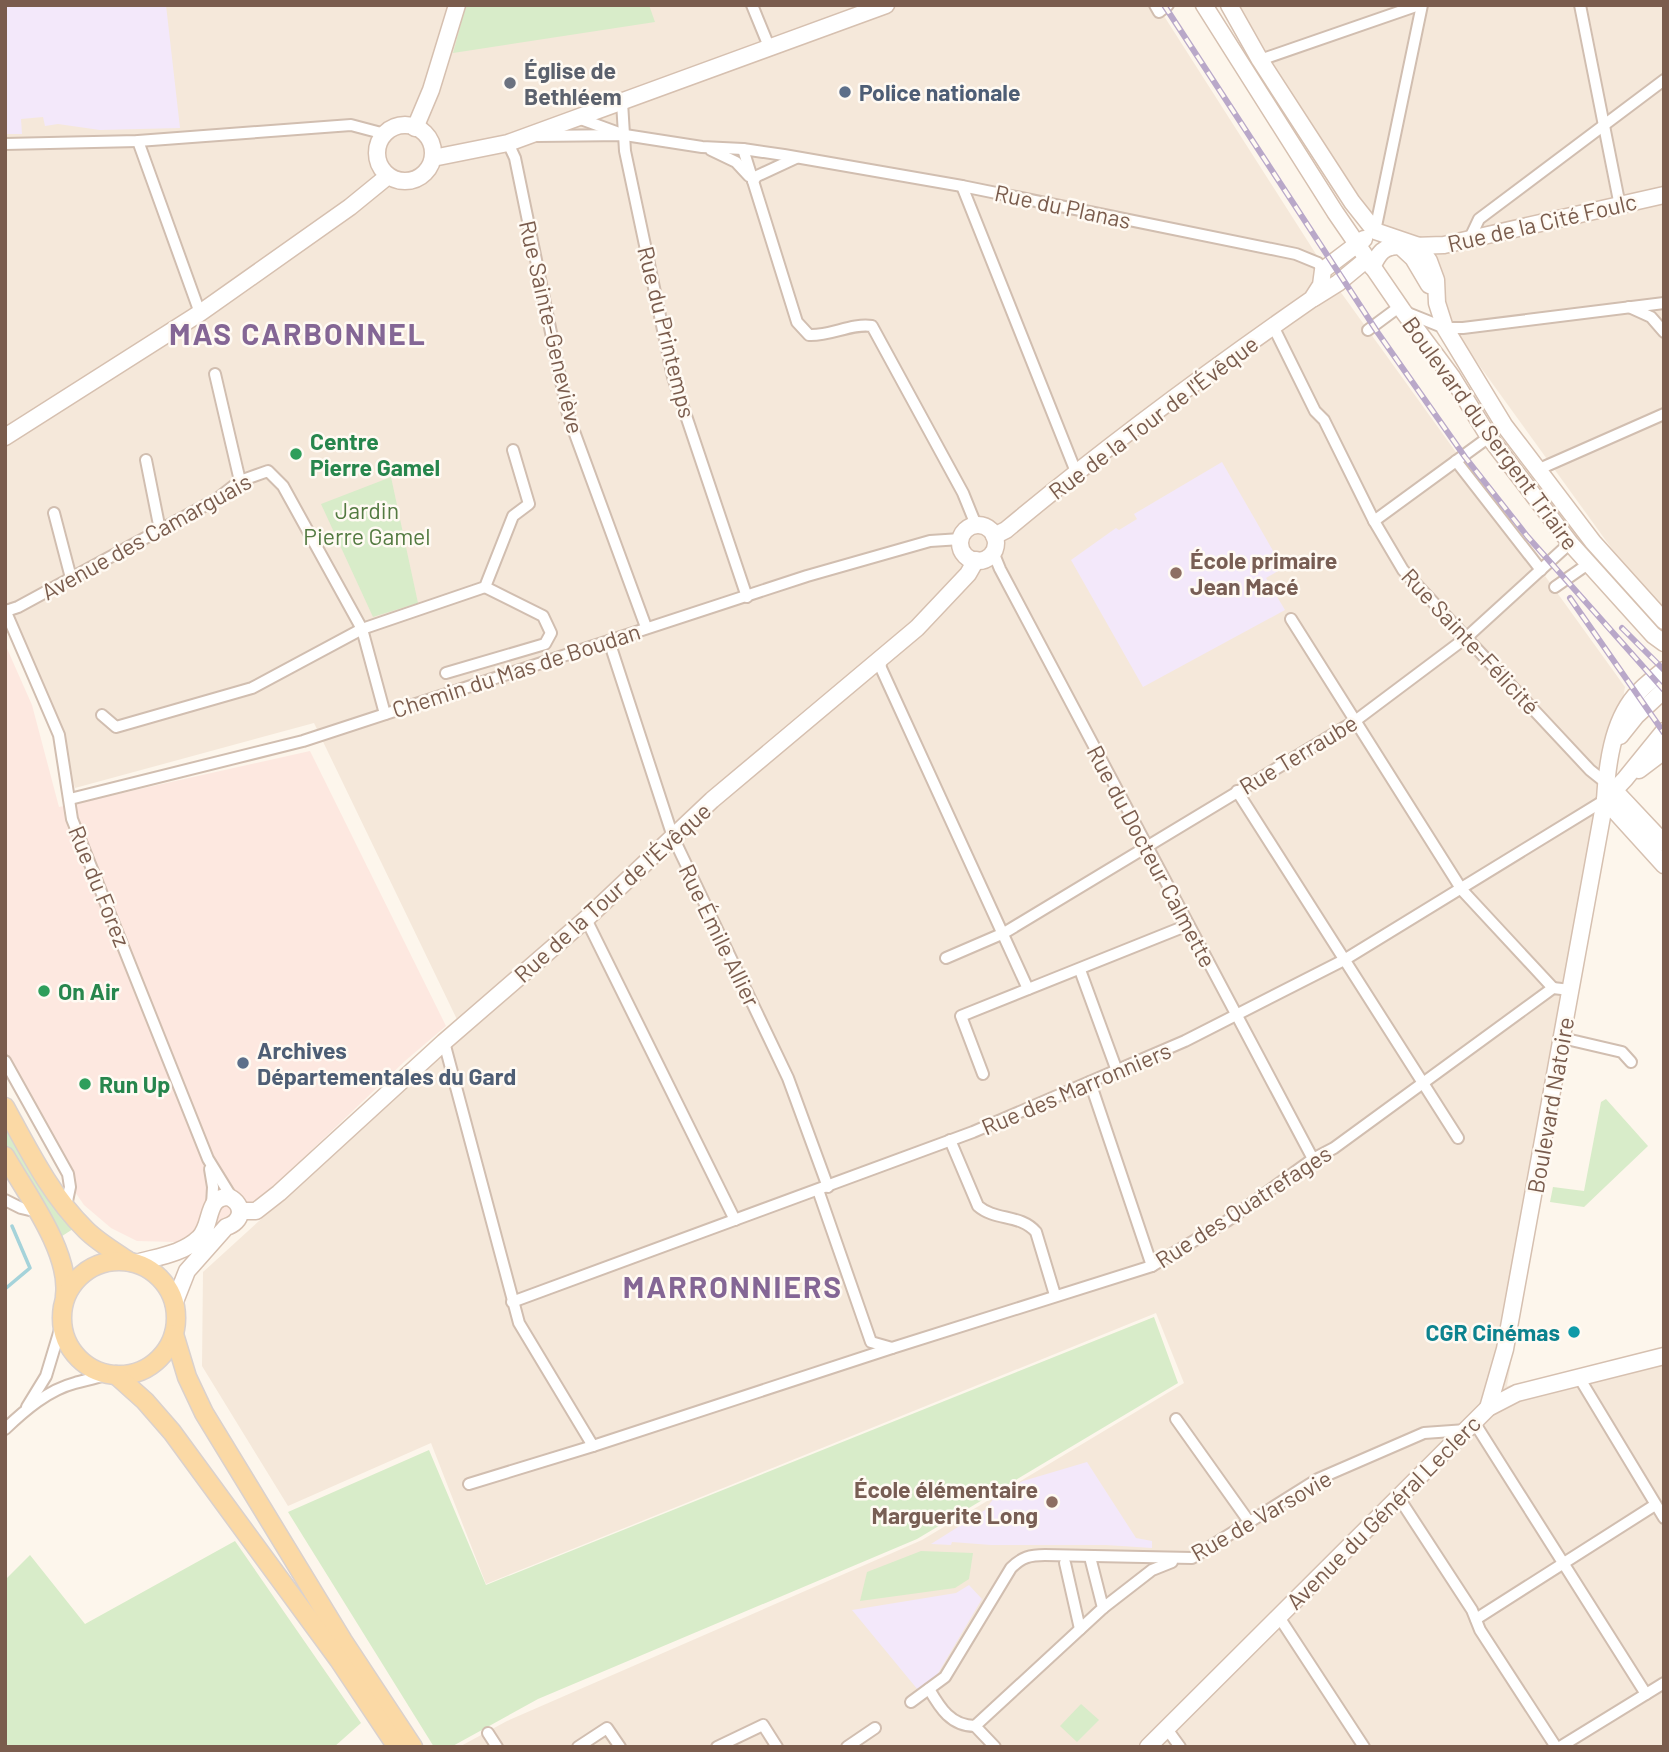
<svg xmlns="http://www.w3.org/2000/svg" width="1669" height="1752" viewBox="0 0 1669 1752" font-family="Barlow,sans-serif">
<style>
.residential{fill:#f5e8da}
.commercial{fill:#fde8e0}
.education{fill:#f3e8fa}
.green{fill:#d8ecc9}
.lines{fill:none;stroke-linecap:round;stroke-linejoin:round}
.stream{stroke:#a5d3da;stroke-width:3.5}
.street-casing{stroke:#d1beb0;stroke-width:14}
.secondary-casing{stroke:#d6c0b0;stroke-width:19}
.primary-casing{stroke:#dad1cd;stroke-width:21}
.street{stroke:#fff;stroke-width:10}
.secondary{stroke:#fff;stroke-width:16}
.primary{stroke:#fbd9a5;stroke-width:18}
.rail-casing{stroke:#b9a8c9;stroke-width:6}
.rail{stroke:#fffaf3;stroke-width:3.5;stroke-dasharray:10;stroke-linecap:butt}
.worship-dot{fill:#6b7280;stroke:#fffaf3;stroke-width:2.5}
.service-dot{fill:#5c6f8a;stroke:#fffaf3;stroke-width:2.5}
.leisure-dot{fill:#2e9e5b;stroke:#fffaf3;stroke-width:2.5}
.education-dot{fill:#8d6e63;stroke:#fffaf3;stroke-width:2.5}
.culture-dot{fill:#0f9aa8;stroke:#fffaf3;stroke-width:2.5}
.labels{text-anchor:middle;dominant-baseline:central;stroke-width:5;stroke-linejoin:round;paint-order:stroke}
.worship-label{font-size:23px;font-weight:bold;fill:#5b616d;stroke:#fffaf3;text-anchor:start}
.service-label{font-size:23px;font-weight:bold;fill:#4e5e75;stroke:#fffaf3;text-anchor:start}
.street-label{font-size:23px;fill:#7a5c4d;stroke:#fffaf3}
.leisure-label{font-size:23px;font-weight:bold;fill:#27864d;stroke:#fffaf3;text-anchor:start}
.park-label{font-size:23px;fill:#537a41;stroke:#fffaf3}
.education-label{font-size:23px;font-weight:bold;fill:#785e54;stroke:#fffaf3;text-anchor:start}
.culture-label{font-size:23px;font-weight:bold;fill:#0d838f;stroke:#fffaf3;text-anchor:end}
.district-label{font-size:30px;font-weight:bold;letter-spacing:2px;fill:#846695;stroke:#fffaf3}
</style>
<rect width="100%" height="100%" fill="#fdf6ec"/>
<g class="residential">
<path d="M 5,5 L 1157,5 L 1337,287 L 1625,687 L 1507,1386 L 1664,1353 L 1664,1747 L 459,1747 L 507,1721 L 922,1540 L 1184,1383 L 1156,1313 L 486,1584 L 431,1443 L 288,1506 L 202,1366 L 203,1272 L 464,1034 L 314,723 L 75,788 L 5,598 Z"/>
<path d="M 1234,5 L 1664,5 L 1664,615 L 1646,596 L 1382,231 Z"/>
</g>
<path class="commercial" d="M 5,644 L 32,705 L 59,807 L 310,751 L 446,1026 L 405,1061 L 214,1243 L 137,1241 L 111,1228 L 84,1205 L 73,1189 L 74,1178 L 5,1055 Z"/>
<g class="education">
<path d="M 5,5 L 166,5 L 180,128 L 100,130 L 58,124 L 45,126 L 43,117 L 21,119 L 22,134 L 5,134 Z"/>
<path d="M 1222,462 L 1283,568 L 1266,578 L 1285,610 L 1143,687 L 1071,560 L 1116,528 L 1119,530 L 1137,519 L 1134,514 Z"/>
<path d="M 1087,1462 L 1136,1538 L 1152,1541 L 1152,1548 L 1106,1545 L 991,1545 L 952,1542 L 951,1545 L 931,1544 L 985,1510 L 997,1494 L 1023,1481 Z"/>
<path d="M 969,1585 L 982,1599 L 937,1675 L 918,1690 L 852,1610 L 956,1593 Z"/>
</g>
<g class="green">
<path d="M 466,5 L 649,5 L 655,22 L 453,53 Z"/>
<path d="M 391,477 L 418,603 L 373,617 L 321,504 Z"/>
<path d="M 1606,1099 L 1648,1146 L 1584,1207 L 1550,1202 L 1553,1187 L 1584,1191 L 1601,1102 Z"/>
<path d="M 5,1126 L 23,1157 L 73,1229 L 59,1238 L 5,1143 Z"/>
<path d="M 1154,1317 L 1178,1383 L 917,1539 L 538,1699 L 451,1747 L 434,1747 L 288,1512 L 429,1450 L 486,1585 Z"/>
<path d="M 235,1541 L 361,1723 L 334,1747 L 5,1747 L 5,1580 L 30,1555 L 85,1624 Z"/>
<path d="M 921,1551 L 973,1553 L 969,1579 L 955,1588 L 860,1601 L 867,1572 Z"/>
<path d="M 1081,1704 L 1099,1720 L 1077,1742 L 1060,1726 Z"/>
</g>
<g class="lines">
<path class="stream" d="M 5,1289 L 30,1268 L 12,1226"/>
<defs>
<g id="street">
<path d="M 752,5 L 770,49"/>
<path d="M 1155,5 L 1159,12 L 1168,5"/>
<path d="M 1580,5 L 1620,206"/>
<path d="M 1260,60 L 1419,5"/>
<path d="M 622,102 L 625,151 L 673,377 L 747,597"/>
<path d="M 578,118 L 619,133"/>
<path d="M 537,136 L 625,135 L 702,147 L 743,149 L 784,155 L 962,186 L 1296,254 L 1318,263 L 1323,270"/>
<path d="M 138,141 L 200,313"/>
<path d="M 508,143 L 515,158 L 568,415 L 646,627"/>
<path d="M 5,144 L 138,141 L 351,125 L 385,134"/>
<path d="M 743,149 L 797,322 L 809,335 C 831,336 851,323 872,326 L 963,493 L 976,525"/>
<path d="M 711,150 L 736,162 L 749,176"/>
<path d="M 753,181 L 757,176 L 796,158"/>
<path d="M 962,186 L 1076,472"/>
<path d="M 1375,231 L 1422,5"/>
<path d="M 1470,238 L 1479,219 L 1664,80"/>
<path d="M 1629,307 L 1651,317 L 1664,332"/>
<path d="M 1405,312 L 1445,328 L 1463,328 L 1664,303"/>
<path d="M 1273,326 L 1315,411 L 1324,420 L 1374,521 L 1403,570 L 1590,770 L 1610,786"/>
<path d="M 1368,330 L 1399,307"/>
<path d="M 215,374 L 240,481"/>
<path d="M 146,460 L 160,530"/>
<path d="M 1456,461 L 1541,570"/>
<path d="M 1537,470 L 1664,414"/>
<path d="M 54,513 L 71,578"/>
<path d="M 1374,521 L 1489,437"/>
<path d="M 993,552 L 1000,569 L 1313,1159"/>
<path d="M 1555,587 L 1588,564"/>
<path d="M 5,610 L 59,735 L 72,819 L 208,1159 L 232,1198"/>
<path d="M 6,611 L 18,607 L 217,499 L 240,481 L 268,471 L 283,486 L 362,629 L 385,714"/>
<path d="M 1291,619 L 1462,890 L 1553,988"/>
<path d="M 609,641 L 673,837 L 788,1078 L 828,1187"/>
<path d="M 880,659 L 881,668 L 1028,989"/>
<path d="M 446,673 L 545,644 L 551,633 L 543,616 L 485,587"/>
<path d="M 102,715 L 116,727 L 252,688 L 362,629 L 485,587 L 513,516 L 529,504 L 513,450"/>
<path d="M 1237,791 L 1458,1138"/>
<path d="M 70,799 L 303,741 L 807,576 L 930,541 L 961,539"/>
<path d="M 586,919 L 735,1220"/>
<path d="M 946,958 L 1004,933 L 1355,721 L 1467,637 L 1570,543"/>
<path d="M 1080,970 L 1117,1071"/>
<path d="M 1562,1038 L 1622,1052 L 1631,1062"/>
<path d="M 444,1042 L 519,1323 L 593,1446"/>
<path d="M 5,1061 L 68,1174 L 70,1187 L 66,1206"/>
<path d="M 983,1074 L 961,1016 L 1188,925"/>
<path d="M 1090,1082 L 1152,1266"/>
<path d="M 950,1140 L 978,1206 C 995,1221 1021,1214 1036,1232 L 1055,1295"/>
<path d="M 210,1169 L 213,1187 L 212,1205"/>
<path d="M 818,1190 L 871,1342 L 892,1348 L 1152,1266 L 1227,1221 L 1313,1159 L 1334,1148 L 1553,988 L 1570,990"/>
<path d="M 5,1200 L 21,1208 L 38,1212"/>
<path d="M 512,1302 L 973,1132 L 1185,1041 L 1344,960 L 1605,800"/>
<path d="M 1580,1379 L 1664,1518"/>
<path d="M 27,1407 L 46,1376 L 62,1323"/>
<path d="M 1176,1419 L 1250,1523"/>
<path d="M 1474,1422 L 1646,1694"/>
<path d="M 5,1429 C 25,1410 48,1390 75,1383 C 86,1380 97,1378 107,1374"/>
<path d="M 469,1484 L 593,1446 L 892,1348"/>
<path d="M 1399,1498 L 1472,1610 L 1480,1630 L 1556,1747"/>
<path d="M 1065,1563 L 1080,1629"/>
<path d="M 1103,1608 L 1152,1570 L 1172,1562"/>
<path d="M 1279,1617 L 1364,1747"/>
<path d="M 1476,1619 L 1655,1505"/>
<path d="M 929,1689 C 940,1708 951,1726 975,1726 L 1103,1608 L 1090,1557"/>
<path d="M 911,1702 L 945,1677 L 1011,1568 C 1022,1557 1030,1555 1045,1555 L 1192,1558 L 1318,1479 L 1424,1433 L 1466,1430"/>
<path d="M 975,1726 L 995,1747"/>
<path d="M 1167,1729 L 1180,1747"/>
<path d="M 488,1733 L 497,1747"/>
<path d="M 578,1747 L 607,1728 L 620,1747"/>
<path d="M 717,1747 L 763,1725 L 777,1747"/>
<path d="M 847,1747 L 875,1728"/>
<path d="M 1560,1747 L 1664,1683"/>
</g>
<g id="secondary">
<path d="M 1204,5 L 1335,212 L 1403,311 L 1452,377 L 1489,437 L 1570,543 L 1653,635 L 1664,643"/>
<path d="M 1229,5 L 1260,60 L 1352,202 L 1375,231 L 1419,246 L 1429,261 L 1436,280 L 1437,303 L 1445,328 L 1504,425 L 1593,542 L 1664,621"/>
<circle cx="405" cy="153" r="28"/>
<path d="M 415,128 L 431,90 L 457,5"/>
<path d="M 433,158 L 508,143 L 886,5"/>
<path d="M 1413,246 L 1444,245 L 1664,195"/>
<path d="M 1372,267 C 1379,253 1383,246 1400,246 L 1413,258 L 1429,285"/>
<path d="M 1314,298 L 1338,283 L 1367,259"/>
<path d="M 5,437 L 200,313 L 350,207 L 388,176"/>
<circle cx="978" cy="543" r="18"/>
<path d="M 994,536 L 1006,530 C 1104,448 1207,372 1312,299 L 1321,285 L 1323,270 L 1364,239"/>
<path d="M 1620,736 L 1636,716 L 1664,690"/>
<path d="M 1639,770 L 1664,751"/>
<path d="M 1615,791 L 1664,843"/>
<path d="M 1605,800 L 1625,779 L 1664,731"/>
<path d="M 1605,800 L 1664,865"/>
<path d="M 240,1211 L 256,1211 L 279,1193 L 444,1042 L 586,919 L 712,800 L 917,628 L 968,574 L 976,560"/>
<path d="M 136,1263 C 156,1257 183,1254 199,1238 C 213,1225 205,1196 229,1197 C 245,1205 243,1222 226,1227 L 187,1271 L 174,1304"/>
<path d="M 1488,1408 L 1505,1349 L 1605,800 C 1607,766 1612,723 1635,696 C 1643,686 1654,678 1664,670"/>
<path d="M 1148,1747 L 1488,1408 L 1517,1393 L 1664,1356"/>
</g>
<g id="primary">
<path d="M 5,1107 C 28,1149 51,1196 86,1230 C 98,1242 115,1252 130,1262"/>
<path d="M 5,1156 C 26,1193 71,1253 65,1296"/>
<circle cx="119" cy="1318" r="57"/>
<path d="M 174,1334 L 187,1377 L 204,1413 L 343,1641 L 413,1747"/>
<path d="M 116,1375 L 145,1401 L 172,1432 L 339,1660 L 397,1747"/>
</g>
</defs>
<use href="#street" class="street-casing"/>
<use href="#secondary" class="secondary-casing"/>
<use href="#primary" class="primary-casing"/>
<use href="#street" class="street"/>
<use href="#secondary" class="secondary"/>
<use href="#primary" class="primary"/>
<defs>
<g id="rail">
<path d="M 1164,5 L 1378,333 L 1465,457 L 1527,536 L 1664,690"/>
<path d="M 1570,598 L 1664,733"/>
<path d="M 1622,628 L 1664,670"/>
</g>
</defs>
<use href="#rail" class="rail-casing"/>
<use href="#rail" class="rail"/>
</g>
<circle class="worship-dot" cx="510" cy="83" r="7"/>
<g class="service-dot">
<circle cx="845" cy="92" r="7"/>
<circle cx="243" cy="1063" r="7"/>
</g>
<g class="leisure-dot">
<circle cx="296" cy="454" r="7"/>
<circle cx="44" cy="991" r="7"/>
<circle cx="85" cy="1084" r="7"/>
</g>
<g class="education-dot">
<circle cx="1176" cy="573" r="7"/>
<circle cx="1052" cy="1502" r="7"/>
</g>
<circle class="culture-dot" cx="1574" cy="1332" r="7"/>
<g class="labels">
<g class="worship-label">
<text x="524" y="70">Église de<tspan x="524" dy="26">Bethléem</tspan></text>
</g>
<g class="service-label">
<text x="859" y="92">Police nationale</text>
<text x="257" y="1050">Archives<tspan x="257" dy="26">Départementales du Gard</tspan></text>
</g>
<g class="street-label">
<text transform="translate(1063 206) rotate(12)">Rue du Planas</text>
<text transform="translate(1542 222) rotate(-13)">Rue de la Cité Foulc</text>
<text transform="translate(552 327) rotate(77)">Rue Sainte-Geneviève</text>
<text transform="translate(667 332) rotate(76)">Rue du Printemps</text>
<text transform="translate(1153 417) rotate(-37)">Rue de la Tour de l'Évêque</text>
<text transform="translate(1491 433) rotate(54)">Boulevard du Sergent Triaire</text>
<text transform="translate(146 536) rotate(-29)">Avenue des Camarguais</text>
<text transform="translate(1471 641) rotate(47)">Rue Sainte-Félicité</text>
<text transform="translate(516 670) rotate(-18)">Chemin du Mas de Boudan</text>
<text transform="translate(1298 754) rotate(-31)">Rue Terraube</text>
<text transform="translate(1152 856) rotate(62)">Rue du Docteur Calmette</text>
<text transform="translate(100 886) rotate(68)">Rue du Forez</text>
<text transform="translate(612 892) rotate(-42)">Rue de la Tour de l'Évêque</text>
<text transform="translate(720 935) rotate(64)">Rue Émile Allier</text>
<text transform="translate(1076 1088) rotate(-23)">Rue des Marronniers</text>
<text transform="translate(1550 1105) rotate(-80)">Boulevard Natoire</text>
<text transform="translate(1243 1206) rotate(-33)">Rue des Quatrefages</text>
<text transform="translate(1383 1512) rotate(-45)">Avenue du Général Leclerc</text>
<text transform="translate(1261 1515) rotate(-30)">Rue de Varsovie</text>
</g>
<g class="leisure-label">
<text x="310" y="441">Centre<tspan x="310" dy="26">Pierre Gamel</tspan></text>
<text x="58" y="991">On Air</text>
<text x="99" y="1084">Run Up</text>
</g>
<g class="park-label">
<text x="367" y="510">Jardin<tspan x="367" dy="26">Pierre Gamel</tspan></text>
</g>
<g class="education-label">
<text x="1190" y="560">École primaire<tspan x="1190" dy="26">Jean Macé</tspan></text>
<text x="1038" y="1489" text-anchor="end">École élémentaire<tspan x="1038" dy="26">Marguerite Long</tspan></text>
</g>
<g class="culture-label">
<text x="1560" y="1332">CGR Cinémas</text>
</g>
<g class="district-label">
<text x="298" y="333">MAS CARBONNEL</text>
<text x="733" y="1286">MARRONNIERS</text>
</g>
</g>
<rect width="1669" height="1752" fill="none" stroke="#7a5c4d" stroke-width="14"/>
</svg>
